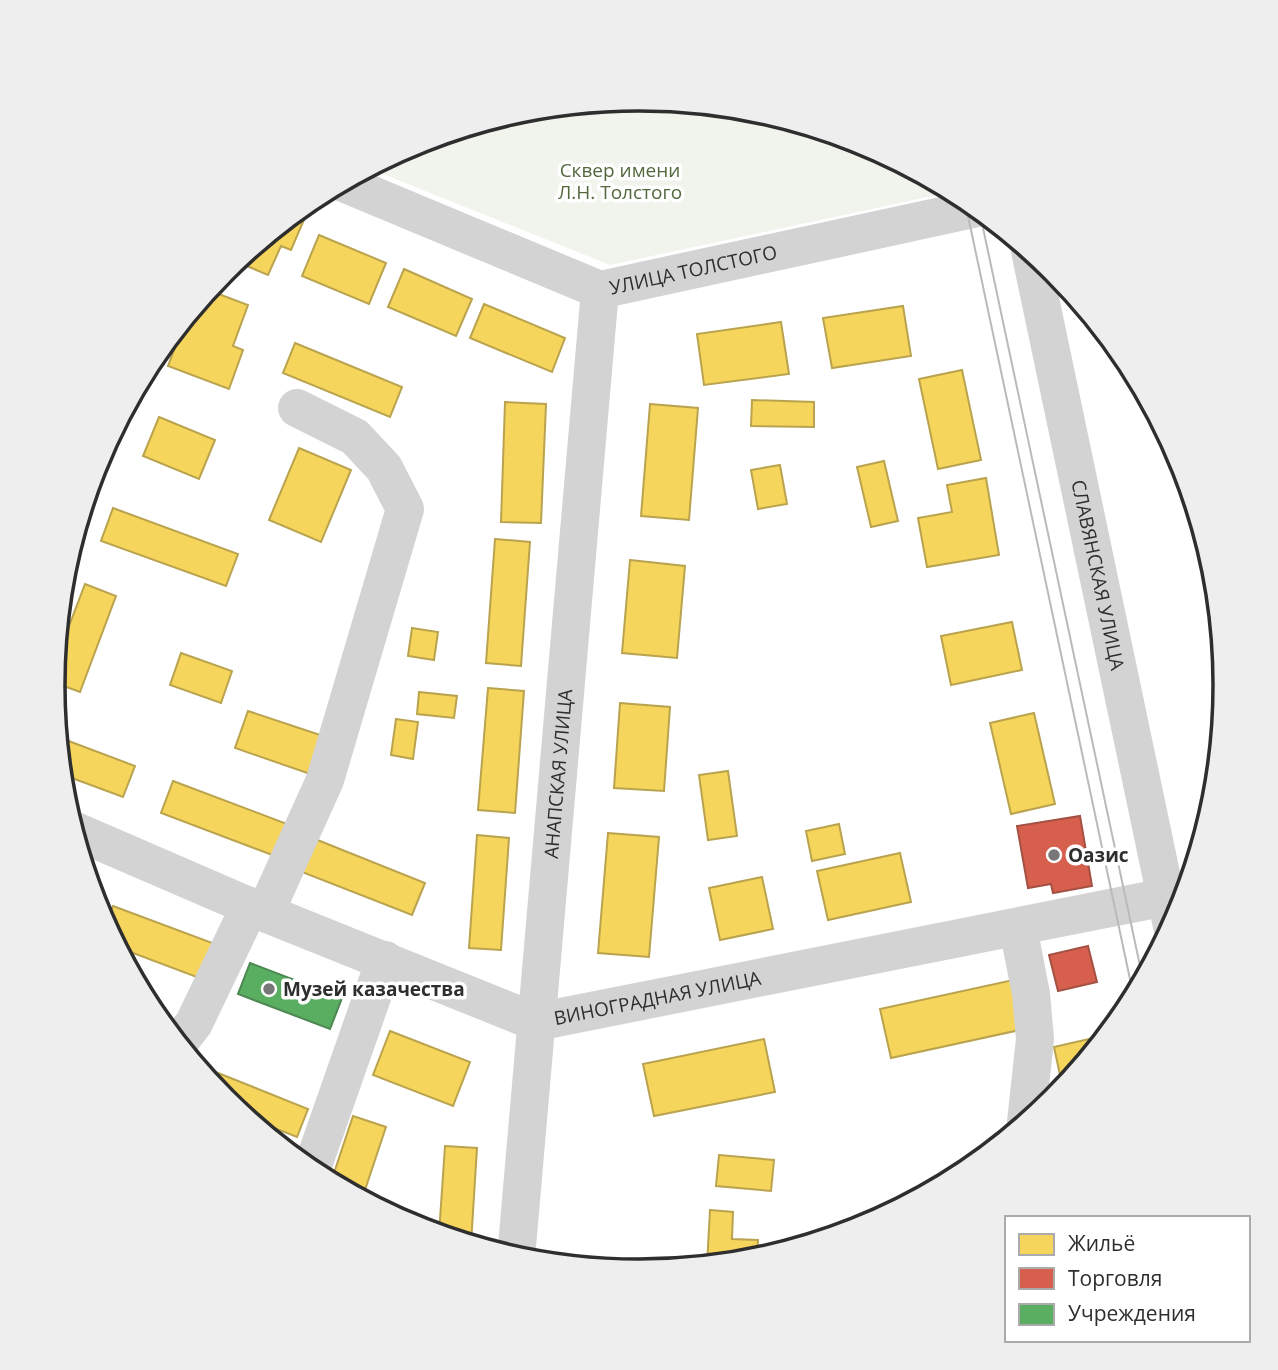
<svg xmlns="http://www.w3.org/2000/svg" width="1278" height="1370" viewBox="0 0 1278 1370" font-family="'Open Sans',sans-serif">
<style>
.green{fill:#f1f4ec}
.homes{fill:#f6d55c;stroke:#baa34e;stroke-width:2}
.shops{fill:#d6604d;stroke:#a45144;stroke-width:2}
.public{fill:#5aae61;stroke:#4d8852;stroke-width:2}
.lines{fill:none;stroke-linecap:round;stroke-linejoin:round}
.minor{stroke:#d3d3d3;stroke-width:38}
.tram{stroke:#bababa;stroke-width:2}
.poi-dot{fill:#777;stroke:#fff;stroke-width:2.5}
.labels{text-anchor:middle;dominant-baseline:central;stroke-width:7;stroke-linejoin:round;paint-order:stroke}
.park-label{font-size:19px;fill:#53683e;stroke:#fff}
.street-label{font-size:19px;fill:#2e2e2e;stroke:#fff}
.poi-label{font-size:19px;font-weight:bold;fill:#2e2e2e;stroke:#fff;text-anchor:start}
.rim{fill:none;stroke:#2e2e2e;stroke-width:3.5}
</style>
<rect width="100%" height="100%" fill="#fff"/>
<path class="green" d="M 639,99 L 754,110 L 864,143 L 934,181 L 937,195 L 610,265 L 368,168 L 415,143 L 525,110 Z"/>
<g class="homes">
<path d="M 303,206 L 309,208 L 291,250 L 281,246 L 268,275 L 235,261 Z"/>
<path d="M 319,235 L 386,263 L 369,304 L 302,276 Z"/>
<path d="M 404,269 L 472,299 L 456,336 L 388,307 Z"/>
<path d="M 208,290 L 248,305 L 233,346 L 243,350 L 229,389 L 168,366 L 187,316 Z"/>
<path d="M 484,304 L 565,338 L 552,372 L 470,338 Z"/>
<path d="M 903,306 L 911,356 L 832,368 L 823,318 Z"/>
<path d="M 781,322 L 789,374 L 704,385 L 697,334 Z"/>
<path d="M 295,343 L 402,387 L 390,417 L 283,373 Z"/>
<path d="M 962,370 L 981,460 L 938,469 L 919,379 Z"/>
<path d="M 752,400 L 814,402 L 814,427 L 751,426 Z"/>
<path d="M 505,402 L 546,404 L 541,523 L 501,522 Z"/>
<path d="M 650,404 L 698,408 L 689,520 L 641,516 Z"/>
<path d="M 159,417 L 215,440 L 199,479 L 143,456 Z"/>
<path d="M 299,448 L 351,470 L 321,542 L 269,520 Z"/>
<path d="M 884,461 L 898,521 L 871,527 L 857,467 Z"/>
<path d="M 780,465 L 787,504 L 758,509 L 751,470 Z"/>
<path d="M 986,478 L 999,555 L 927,567 L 918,518 L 952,512 L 947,485 Z"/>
<path d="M 113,508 L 238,554 L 226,586 L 101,541 Z"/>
<path d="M 495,539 L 530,542 L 521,666 L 486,663 Z"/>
<path d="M 630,560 L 685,566 L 677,658 L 622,653 Z"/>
<path d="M 85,584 L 116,596 L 80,692 L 53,682 L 55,663 Z"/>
<path d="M 1012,622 L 1022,670 L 951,685 L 941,636 Z"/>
<path d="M 412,628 L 438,632 L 434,660 L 408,656 Z"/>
<path d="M 181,653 L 232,671 L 221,703 L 170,685 Z"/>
<path d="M 488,688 L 524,691 L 515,813 L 478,810 Z"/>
<path d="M 419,692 L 457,696 L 454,718 L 417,714 Z"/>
<path d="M 620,703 L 670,707 L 664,791 L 614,788 Z"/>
<path d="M 248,711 L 332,739 L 319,777 L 235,748 Z"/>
<path d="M 1034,713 L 1055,804 L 1011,814 L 990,723 Z"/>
<path d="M 396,719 L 418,722 L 413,759 L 391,755 Z"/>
<path d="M 58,737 L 135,766 L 123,797 L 61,774 Z"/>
<path d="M 728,771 L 737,836 L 708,840 L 699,775 Z"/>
<path d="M 173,781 L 295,827 L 283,859 L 161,813 Z"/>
<path d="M 839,824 L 845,854 L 812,861 L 806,831 Z"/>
<path d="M 608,833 L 659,837 L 649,957 L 598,953 Z"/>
<path d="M 477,835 L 509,838 L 501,950 L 469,948 Z"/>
<path d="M 315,839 L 425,883 L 412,915 L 302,872 Z"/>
<path d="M 900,853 L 911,902 L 828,920 L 817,871 Z"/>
<path d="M 762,877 L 773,929 L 720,940 L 709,888 Z"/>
<path d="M 113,906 L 215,944 L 202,979 L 117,947 L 106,925 Z"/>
<path d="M 1018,979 L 1029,1028 L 891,1058 L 880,1009 Z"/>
<path d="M 390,1031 L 470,1062 L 453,1106 L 373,1075 Z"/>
<path d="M 1106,1035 L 1063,1089 L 1054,1047 Z"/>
<path d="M 764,1039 L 775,1092 L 654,1116 L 643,1064 Z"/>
<path d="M 208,1069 L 308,1109 L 297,1137 L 244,1116 L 224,1099 L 205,1077 Z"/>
<path d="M 353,1116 L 386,1127 L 362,1199 L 331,1182 Z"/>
<path d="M 445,1146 L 477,1148 L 471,1244 L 439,1234 Z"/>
<path d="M 719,1155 L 774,1160 L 771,1191 L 716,1186 Z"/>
<path d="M 919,1197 L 891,1212 L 889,1201 Z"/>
<path d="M 710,1210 L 733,1212 L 732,1239 L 758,1240 L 757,1259 L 707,1265 Z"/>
</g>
<g class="shops">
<path d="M 1080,816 L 1092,886 L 1053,893 L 1051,884 L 1028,888 L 1017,826 Z"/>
<path d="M 1088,946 L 1097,982 L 1058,991 L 1049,955 Z"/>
</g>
<path class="public" d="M 250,963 L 342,998 L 330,1029 L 238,994 Z"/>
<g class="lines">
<g class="minor">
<path id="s1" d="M 341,182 L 600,290 L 978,208"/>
<path id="s2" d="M 1030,251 L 1172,926"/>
<path id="s3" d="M 73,830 L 265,913 L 536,1022 L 1186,893"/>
<path d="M 265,913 L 325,780 L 405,509 L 384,468 L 355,437 L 297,408"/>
<path d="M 1018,927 L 1031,994 L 1035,1039 L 1026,1122"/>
<path d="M 178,1044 L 194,1023 L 250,906"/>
<path d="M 311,1171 L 385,960"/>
<path id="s4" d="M 516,1258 L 600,290"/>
</g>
<g class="tram">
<path d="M 964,197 L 1134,998"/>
<path d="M 979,209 L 1143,980"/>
</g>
</g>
<g class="poi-dot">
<circle cx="1054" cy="855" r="7"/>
<circle cx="269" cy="989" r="7"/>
</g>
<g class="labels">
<g class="park-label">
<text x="620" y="170">Сквер имени<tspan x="620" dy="22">Л.Н. Толстого</tspan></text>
</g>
<g class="street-label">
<text stroke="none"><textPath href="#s1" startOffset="376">УЛИЦА ТОЛСТОГО</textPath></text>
<text stroke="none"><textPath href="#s2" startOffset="331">СЛАВЯНСКАЯ УЛИЦА</textPath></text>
<text stroke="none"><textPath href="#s4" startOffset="486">АНАПСКАЯ УЛИЦА</textPath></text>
<text stroke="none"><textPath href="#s3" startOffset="625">ВИНОГРАДНАЯ УЛИЦА</textPath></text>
</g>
<g class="poi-label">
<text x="1068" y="855">Оазис</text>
<text x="283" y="989">Музей казачества</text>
</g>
</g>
<path d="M0 0H1278V1370H0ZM65 685a574 574 0 1 1 1148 0a574 574 0 1 1-1148 0Z" fill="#eee" fill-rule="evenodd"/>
<path class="rim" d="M65 685a574 574 0 1 1 1148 0a574 574 0 1 1-1148 0Z"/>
<rect x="1005" y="1216" width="245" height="126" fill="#ffffff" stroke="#ababab" stroke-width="2"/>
<rect x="1019" y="1234" width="35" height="21" fill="#f6d55c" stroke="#ababab" stroke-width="2"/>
<text x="1068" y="1251" font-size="21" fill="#2e2e2e">Жильё</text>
<rect x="1019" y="1268" width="35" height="21" fill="#d6604d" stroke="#ababab" stroke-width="2"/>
<text x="1068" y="1286" font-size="21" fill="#2e2e2e">Торговля</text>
<rect x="1019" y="1304" width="35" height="21" fill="#5aae61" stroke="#ababab" stroke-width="2"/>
<text x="1068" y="1321" font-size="21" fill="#2e2e2e">Учреждения</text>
</svg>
